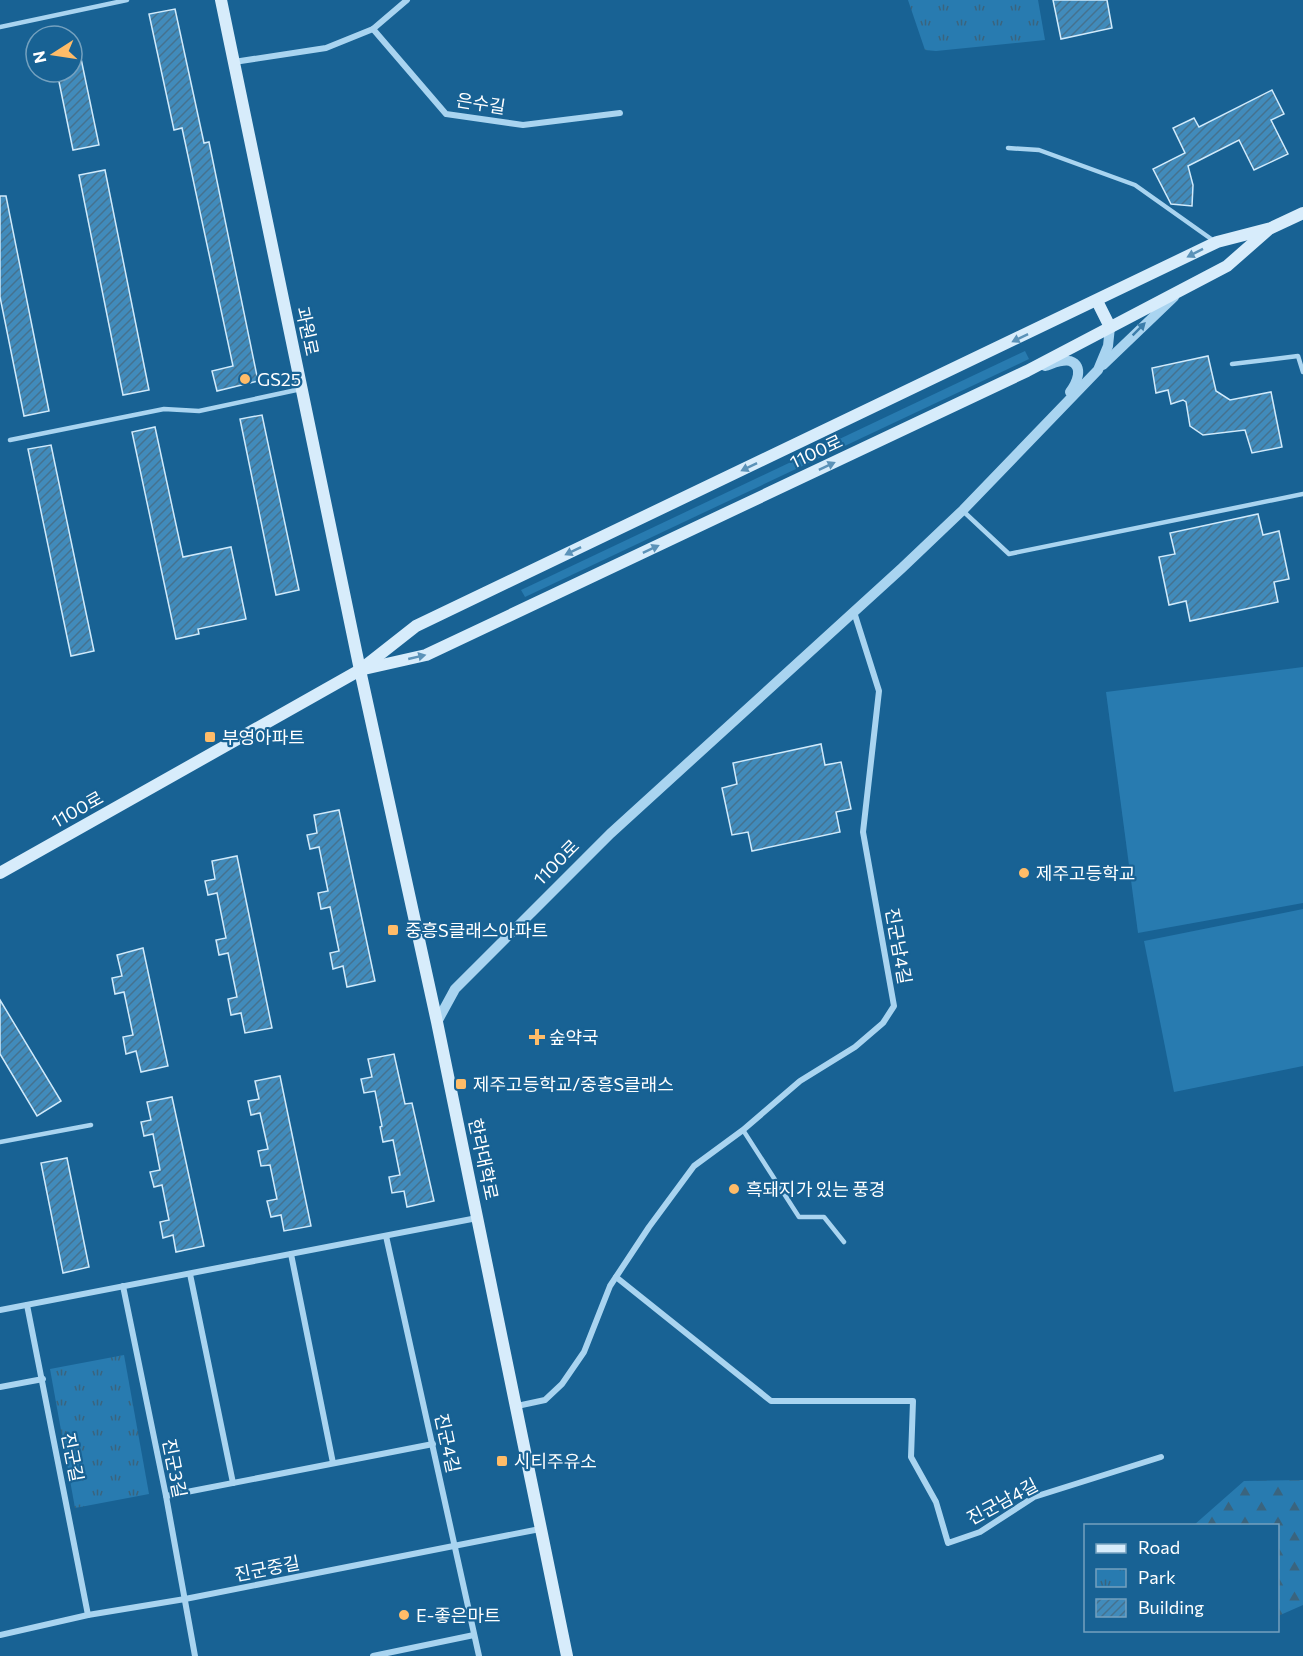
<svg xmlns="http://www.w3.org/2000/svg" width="1303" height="1656" viewBox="0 0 1303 1656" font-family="Commissioner,'Noto Sans KR',sans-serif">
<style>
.grass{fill:#287bb0}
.forest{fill:url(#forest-firs)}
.park{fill:url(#park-tufts)}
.building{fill:url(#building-hatch);stroke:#d0eafb;stroke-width:1.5}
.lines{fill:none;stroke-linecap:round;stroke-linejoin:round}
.service{stroke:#a9d4f0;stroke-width:4.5}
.minor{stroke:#a9d4f0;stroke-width:6}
.tertiary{stroke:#a9d4f0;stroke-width:10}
.secondary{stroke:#d7ecfb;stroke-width:12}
.oneway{fill:#5b92b8}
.oneway2{fill:#3c7eab}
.poi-dot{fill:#ffbc68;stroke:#186294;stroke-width:2}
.labels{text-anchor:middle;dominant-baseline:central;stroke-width:4.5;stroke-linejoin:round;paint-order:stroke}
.street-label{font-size:18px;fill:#fff;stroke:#186294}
.poi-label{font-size:18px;fill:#fff;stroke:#186294;text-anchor:start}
</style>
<defs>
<pattern id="forest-firs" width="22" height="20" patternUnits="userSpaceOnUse" patternTransform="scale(1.5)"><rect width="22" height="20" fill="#287bb0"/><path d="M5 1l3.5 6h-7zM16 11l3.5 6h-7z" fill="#3a647e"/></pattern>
<pattern id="park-tufts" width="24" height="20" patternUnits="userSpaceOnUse" patternTransform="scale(1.5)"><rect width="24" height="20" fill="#287bb0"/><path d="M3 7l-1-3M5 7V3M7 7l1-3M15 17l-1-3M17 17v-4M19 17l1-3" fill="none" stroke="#3a647e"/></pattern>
<pattern id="building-hatch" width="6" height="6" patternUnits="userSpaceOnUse" patternTransform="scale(1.5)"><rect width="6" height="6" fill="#418bbb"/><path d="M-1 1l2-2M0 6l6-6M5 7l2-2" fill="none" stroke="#45728f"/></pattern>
</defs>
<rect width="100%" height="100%" fill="#186294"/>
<g class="grass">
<path d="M 1025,351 L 1029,359 L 525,597 L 521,590 Z"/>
<path d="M 1303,667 L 1303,903 L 1138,933 L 1106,692 Z"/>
<path d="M 1303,909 L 1303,1066 L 1174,1092 L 1144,941 Z"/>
</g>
<path class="forest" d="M 1303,1480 L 1303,1605 L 1278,1616 L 1278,1526 L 1194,1525 L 1244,1481 Z"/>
<g class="park">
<path d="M 908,0 L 1038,0 L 1045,40 L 936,51 L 925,50 Z"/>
<path d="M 124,1355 L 149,1494 L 75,1508 L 50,1369 Z"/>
</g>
<g class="building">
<path d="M 1053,0 L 1107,0 L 1112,28 L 1061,39 Z"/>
<path d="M 175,9 L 204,143 L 209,142 L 258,381 L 217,391 L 212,371 L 233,366 L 182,128 L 174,130 L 149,14 Z"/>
<path d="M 72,44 L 78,44 L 99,145 L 73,150 L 57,72 L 72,72 Z"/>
<path d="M 1272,90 L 1284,114 L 1271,120 L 1288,154 L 1254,170 L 1239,140 L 1188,166 L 1193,185 L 1192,206 L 1171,204 L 1153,169 L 1185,153 L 1173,128 L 1194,118 L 1199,127 Z"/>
<path d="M 105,170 L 149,390 L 123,395 L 79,175 Z"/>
<path d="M 0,196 L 6,196 L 49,411 L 24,416 L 0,297 Z"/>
<path d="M 1208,356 L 1216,391 L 1230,400 L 1271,392 L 1282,447 L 1252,453 L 1245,430 L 1203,435 L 1190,426 L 1186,402 L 1183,400 L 1171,404 L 1168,390 L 1156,393 L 1152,368 Z"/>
<path d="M 262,415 L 299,590 L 276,595 L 240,419 Z"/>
<path d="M 155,427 L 183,557 L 231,547 L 246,619 L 198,629 L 199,634 L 176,639 L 132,432 Z"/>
<path d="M 51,445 L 94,651 L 71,656 L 28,449 Z"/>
<path d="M 1258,514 L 1263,535 L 1279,531 L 1289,579 L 1274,582 L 1278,602 L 1190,621 L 1186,601 L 1169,605 L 1159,557 L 1175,554 L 1170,533 Z"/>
<path d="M 821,744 L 825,765 L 841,762 L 851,809 L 836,812 L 840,832 L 752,851 L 748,832 L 732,835 L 722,788 L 737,784 L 733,763 Z"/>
<path d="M 339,810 L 375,981 L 347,987 L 343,966 L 333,969 L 330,953 L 339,951 L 330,907 L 321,909 L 318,893 L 328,891 L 319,847 L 310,849 L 307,835 L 317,833 L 314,815 Z"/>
<path d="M 237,856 L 272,1028 L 245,1033 L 241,1013 L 231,1015 L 228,999 L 237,997 L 228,953 L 219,955 L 216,940 L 226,938 L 217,893 L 208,895 L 205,881 L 215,879 L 212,861 Z"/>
<path d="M 143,948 L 168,1066 L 141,1072 L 136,1051 L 126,1054 L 123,1037 L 133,1035 L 124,992 L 115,994 L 112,978 L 122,976 L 117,955 Z"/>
<path d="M 0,1000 L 61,1101 L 37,1116 L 0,1054 Z"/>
<path d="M 394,1054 L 405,1104 L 412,1103 L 434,1201 L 407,1207 L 404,1191 L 392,1193 L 389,1177 L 400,1175 L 393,1140 L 383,1142 L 380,1127 L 382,1126 L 375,1091 L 364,1093 L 361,1079 L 372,1077 L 368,1059 Z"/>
<path d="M 280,1076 L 311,1226 L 284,1231 L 281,1215 L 271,1217 L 267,1201 L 277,1199 L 270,1165 L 261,1166 L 258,1151 L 268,1149 L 260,1113 L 251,1115 L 248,1101 L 259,1099 L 255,1081 Z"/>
<path d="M 172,1097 L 204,1246 L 176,1252 L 173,1235 L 163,1238 L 160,1222 L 169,1220 L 162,1185 L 154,1187 L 150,1172 L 160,1170 L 153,1134 L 144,1136 L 141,1122 L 151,1120 L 147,1102 Z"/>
<path d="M 67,1158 L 89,1267 L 63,1273 L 41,1163 Z"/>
</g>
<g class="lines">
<g class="service">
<path d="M 0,27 L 127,0"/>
<path d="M 1008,148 L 1039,150 L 1135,185 L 1214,241"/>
<path d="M 1232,364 L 1298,356 L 1303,372"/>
<path d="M 10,440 L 164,409 L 199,411 L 301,389"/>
<path d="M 963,511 L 1009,554 L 1303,494"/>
<path d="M 743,1130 L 799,1217 L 824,1217 L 844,1242"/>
<path d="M 0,1142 L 91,1125"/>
</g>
<g class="minor">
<path d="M 373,29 L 446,114 L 523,125 L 620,113"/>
<path d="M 234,62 L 326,48 L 373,29 L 407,0"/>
<path d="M 386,1236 L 479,1656"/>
<path d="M 291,1254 L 333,1463"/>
<path d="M 190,1274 L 233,1483"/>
<path d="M 616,1277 L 771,1401 L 913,1401 L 911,1457 L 936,1502 L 948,1543 L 980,1532 L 1034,1497 L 1161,1457"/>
<path d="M 123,1286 L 166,1496 L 195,1656"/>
<path d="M 27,1305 L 88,1615"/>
<path d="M 0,1310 L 477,1218"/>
<path d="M 0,1387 L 43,1379"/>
<path d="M 517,1406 L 545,1400 L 562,1384 L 584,1352 L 610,1286 L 649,1227 L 694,1166 L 743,1130 L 800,1081 L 855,1047 L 883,1023 L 894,1006 L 863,832 L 879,691 L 854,612"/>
<path d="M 166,1496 L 433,1444"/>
<path d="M 0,1635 L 88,1615 L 185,1599 L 540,1529"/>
<path d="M 373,1656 L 474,1635"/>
</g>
<g class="tertiary">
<path d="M 1103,365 L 1174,297"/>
<path d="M 1045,366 C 1052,364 1062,359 1070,361 C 1085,366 1076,384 1070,392"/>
<path d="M 437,1022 L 455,989 L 610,834 L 902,568 L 963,510 L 1098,370 L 1108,346 L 1110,327"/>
</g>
<g class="secondary">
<path d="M 221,0 L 360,670 L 437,1022 L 567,1656"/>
<path d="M 1097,301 L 1110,327"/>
<path d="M 364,669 L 426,655 L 1027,371 L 1227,266 L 1268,230"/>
<path d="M 0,873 L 360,670 L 416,626 L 1217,242 L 1271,228 L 1303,213"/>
</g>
</g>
<defs><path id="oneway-solid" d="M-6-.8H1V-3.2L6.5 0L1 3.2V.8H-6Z" transform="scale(1.5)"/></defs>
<g class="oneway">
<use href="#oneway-solid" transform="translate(1195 253) rotate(153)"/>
<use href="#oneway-solid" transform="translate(1020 338) rotate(154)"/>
<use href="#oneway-solid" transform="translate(827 466) rotate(-25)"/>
<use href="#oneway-solid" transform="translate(749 467) rotate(154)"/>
<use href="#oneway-solid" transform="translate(651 549) rotate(-25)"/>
<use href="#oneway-solid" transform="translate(573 551) rotate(154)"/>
<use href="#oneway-solid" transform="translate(417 657) rotate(-13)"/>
</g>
<use class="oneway2" href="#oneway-solid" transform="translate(1139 329) rotate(-45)"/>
<g class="poi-dot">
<circle cx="245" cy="379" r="6"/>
<rect x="204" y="731" width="12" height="12" rx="3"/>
<circle cx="1024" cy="873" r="6"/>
<rect x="387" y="924" width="12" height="12" rx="3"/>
<path d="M534 1028h6v6h6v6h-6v6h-6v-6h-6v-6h6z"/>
<rect x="455" y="1078" width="12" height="12" rx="3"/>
<circle cx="734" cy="1189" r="6"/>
<rect x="496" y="1455" width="12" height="12" rx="3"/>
<circle cx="404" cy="1615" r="6"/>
</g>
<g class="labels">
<g class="street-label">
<text transform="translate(481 103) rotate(9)">은수길</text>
<text transform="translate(308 331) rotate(78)">과원로</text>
<text transform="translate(816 451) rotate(-25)">1100로</text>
<text transform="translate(77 809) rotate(-29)">1100로</text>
<text transform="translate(556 862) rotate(-45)">1100로</text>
<text transform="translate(899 946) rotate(80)">진군남4길</text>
<text transform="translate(484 1159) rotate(78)">한라대학로</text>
<text transform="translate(448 1443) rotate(78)">진군4길</text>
<text transform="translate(73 1457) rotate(79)">진군길</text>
<text transform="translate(175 1468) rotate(79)">진군3길</text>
<text transform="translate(1002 1501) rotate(-28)">진군남4길</text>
<text transform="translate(267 1568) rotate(-11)">진군중길</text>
</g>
<g class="poi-label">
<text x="257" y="379">GS25</text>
<text x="222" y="737">부영아파트</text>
<text x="1036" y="873">제주고등학교</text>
<text x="405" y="930">중흥S클래스아파트</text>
<text x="549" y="1037">숲약국</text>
<text x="473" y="1084">제주고등학교/중흥S클래스</text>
<text x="746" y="1189">흑돼지가 있는 풍경</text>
<text x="514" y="1461">시티주유소</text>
<text x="416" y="1615">E-좋은마트</text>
</g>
</g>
<rect x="1084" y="1524" width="195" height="108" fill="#186294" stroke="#74a1bf" stroke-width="1.5"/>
<rect x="1096" y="1544" width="30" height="9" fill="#d7ecfb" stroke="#74a1bf" stroke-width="1.5"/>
<text x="1138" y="1554" font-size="18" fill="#ffffff">Road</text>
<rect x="1096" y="1569" width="30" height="18" fill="url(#park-tufts)" stroke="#74a1bf" stroke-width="1.5"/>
<text x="1138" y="1584" font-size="18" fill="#ffffff">Park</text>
<rect x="1096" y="1599" width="30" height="18" fill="url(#building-hatch)" stroke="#74a1bf" stroke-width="1.5"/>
<text x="1138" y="1614" font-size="18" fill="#ffffff">Building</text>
<g transform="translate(54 54) rotate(258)"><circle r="28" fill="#186294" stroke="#74a1bf" stroke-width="1.5"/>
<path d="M0-4.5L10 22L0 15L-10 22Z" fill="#ffbc68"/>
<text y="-9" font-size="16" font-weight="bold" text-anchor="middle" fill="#ffffff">N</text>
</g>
</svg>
